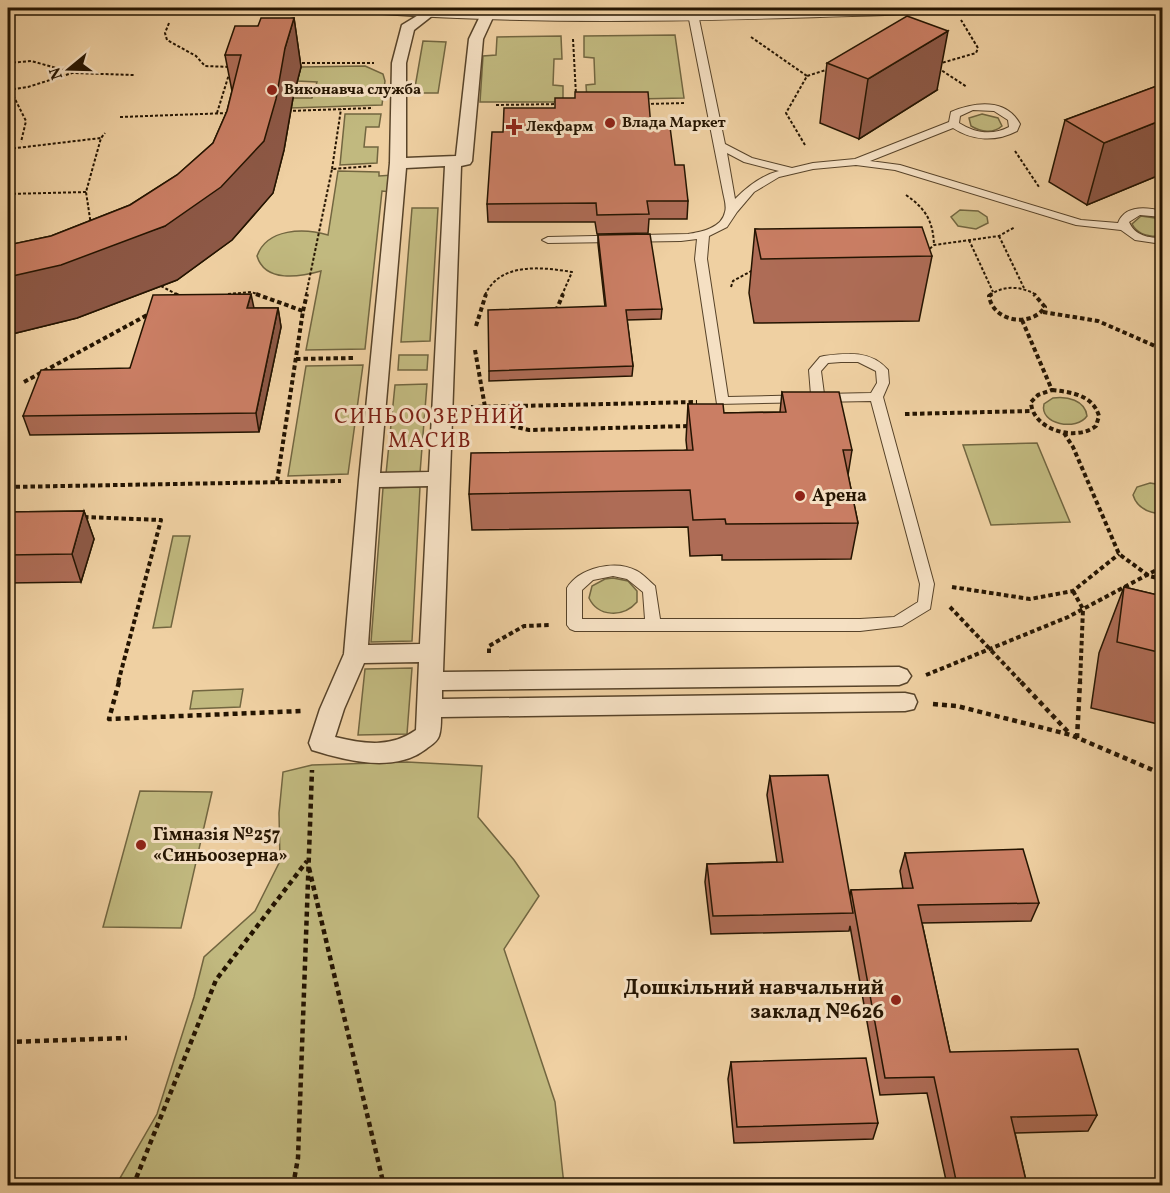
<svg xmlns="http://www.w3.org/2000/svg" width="1170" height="1193" viewBox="0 0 1170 1193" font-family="Vollkorn,serif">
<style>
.green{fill:#c1b97f;stroke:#726640;stroke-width:1.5}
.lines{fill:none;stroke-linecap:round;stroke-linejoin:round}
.service-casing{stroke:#574329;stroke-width:2}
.pedestrian-casing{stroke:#574329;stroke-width:3}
.tertiary-casing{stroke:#574329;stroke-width:2}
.path-far2{stroke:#241401;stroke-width:2;stroke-dasharray:3 2;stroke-linecap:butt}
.path-far1{stroke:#241401;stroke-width:4;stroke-dasharray:4.5 3;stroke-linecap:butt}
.path{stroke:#241401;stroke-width:4.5;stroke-dasharray:5 4;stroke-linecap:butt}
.service{fill:#f5e0c3;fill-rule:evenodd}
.pedestrian{fill:#f5e0c3;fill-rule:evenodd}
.tertiary{fill:#f5e0c3;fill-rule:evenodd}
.wall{fill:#ae6c56;stroke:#241401;stroke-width:1.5}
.shaded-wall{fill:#8d5846;stroke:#241401;stroke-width:1.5}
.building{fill:#ca7e64;stroke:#241401;stroke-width:1.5}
.poi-dot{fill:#8f2418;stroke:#f5e0c3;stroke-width:2}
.labels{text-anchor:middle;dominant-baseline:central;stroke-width:6;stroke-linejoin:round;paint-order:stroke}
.far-poi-label{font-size:15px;font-weight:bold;fill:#241401;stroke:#f5e0c3;text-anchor:start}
.poi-label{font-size:18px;font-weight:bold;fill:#241401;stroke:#f5e0c3;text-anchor:start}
.quarter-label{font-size:21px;letter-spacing:1.5px;fill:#7a1f14;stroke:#f5e0c3}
.near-poi-label{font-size:21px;font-weight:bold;fill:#241401;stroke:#f5e0c3;text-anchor:end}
</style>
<rect width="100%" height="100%" fill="#efd0a2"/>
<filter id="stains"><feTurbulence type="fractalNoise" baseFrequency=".00333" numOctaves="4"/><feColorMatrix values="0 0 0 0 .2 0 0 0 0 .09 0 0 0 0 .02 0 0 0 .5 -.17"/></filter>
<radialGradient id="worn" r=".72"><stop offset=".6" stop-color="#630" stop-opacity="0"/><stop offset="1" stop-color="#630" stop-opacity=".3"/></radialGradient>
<g class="green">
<path d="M 675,35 L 684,98 L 587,100 L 586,85 L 595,84 L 594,58 L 584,57 L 584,36 Z"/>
<path d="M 561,36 L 562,59 L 554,59 L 553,85 L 563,86 L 563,102 L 480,102 L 483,56 L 496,55 L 497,37 Z"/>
<path d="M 423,41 L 446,42 L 438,93 L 414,93 Z"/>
<path d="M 365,66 L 383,74 L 385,81 L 382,105 L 290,108 L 290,98 L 312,98 L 317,82 L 297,81 L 301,67 Z"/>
<path d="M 345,114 L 381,114 L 379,127 L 366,127 L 364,147 L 378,147 L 377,163 L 340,165 Z"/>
<path d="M 982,114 L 998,118 L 1002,126 C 993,134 981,132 971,126 L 969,118 Z"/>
<path d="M 338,171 L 379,172 L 379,176 L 393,175 L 392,192 L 382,191 L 365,349 L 306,350 L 321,271 C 300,277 265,283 257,256 C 267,228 304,228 328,235 Z"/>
<path d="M 412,208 L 438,208 L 430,341 L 401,342 Z"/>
<path d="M 960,210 L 978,211 L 987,217 L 988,223 L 976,229 L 958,226 L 951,217 Z"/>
<path d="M 1141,216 L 1162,219 L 1162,236 C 1151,237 1138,235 1132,224 Z"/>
<path d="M 399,355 L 428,355 L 427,370 L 398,370 Z"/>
<path d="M 363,365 L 348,474 L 288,476 L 306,366 Z"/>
<path d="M 427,384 L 420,473 L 386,474 L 395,385 Z"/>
<path d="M 1053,398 C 1067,396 1085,400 1087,416 C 1077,431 1039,425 1044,404 Z"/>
<path d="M 1037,443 L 1070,522 L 991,525 L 963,445 Z"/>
<path d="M 1150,483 L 1162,485 L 1162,514 C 1149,513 1137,508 1133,495 L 1137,487 Z"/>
<path d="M 420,487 L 412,641 L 371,642 L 383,488 Z"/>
<path d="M 173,536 L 190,536 L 171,627 L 153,628 Z"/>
<path d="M 613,578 L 628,581 L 637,591 L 637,602 C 623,618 598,617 589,598 L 592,586 L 605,579 Z"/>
<path d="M 412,668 L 407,734 L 358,735 L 365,669 Z"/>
<path d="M 243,689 L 240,707 L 190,709 L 193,691 Z"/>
<path d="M 407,762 L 482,766 L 478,817 L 514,860 L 539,896 L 504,949 L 555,1102 L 564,1185 L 116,1185 L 157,1114 L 194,997 L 204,957 L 255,911 L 280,861 L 279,813 L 283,772 L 312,765 Z"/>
<path d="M 140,791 L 212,792 L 181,928 L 103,927 Z"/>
</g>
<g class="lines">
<defs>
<path id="service" d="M 693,11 L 698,14 L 725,144 L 752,158 L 792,168 L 813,163 L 855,159 L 949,122 L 951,112 C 975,102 1006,98 1020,124 L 1017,131 C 996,142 973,141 953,128 L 870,161 L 900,165 L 1081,220 L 1118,223 C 1125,205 1146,207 1162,211 L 1162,217 L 1140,215 L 1129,222 C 1135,236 1149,238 1162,238 L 1162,244 L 1135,240 L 1121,230 L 1076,225 L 895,170 L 856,165 L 813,169 L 779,177 L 754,192 L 737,212 L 727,227 L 709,236 L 707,259 L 728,397 L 811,395 L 809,370 L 820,357 L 824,356 C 847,353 871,350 888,370 L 889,383 L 883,397 L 934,584 L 930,609 L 902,626 L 860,631 L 575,631 L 570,629 L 567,625 L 567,588 C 579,568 615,559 637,571 C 643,574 649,581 655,586 L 660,619 L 860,619 L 894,617 L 918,602 L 920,584 L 871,401 L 717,404 L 695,259 L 697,239 L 681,241 L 548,243 L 542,240 L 548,237 L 688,234 C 701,232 722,228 725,212 C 727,206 724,198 723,192 L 688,14 ZM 973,110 L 994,111 L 1008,120 L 1009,127 C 992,136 975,133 959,123 L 960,116 ZM 727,153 L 744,162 L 779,171 C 762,175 747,187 735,199 ZM 841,362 L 858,362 L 876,371 L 877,383 L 871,393 L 824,394 L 821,371 L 828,363 ZM 613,576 L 627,579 L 643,592 L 645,619 L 582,619 L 582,590 L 593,580 Z"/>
<path id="pedestrian" d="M 430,8 L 437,12 L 414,30 L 406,63 L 406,158 L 456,156 L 469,39 L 482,12 L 487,11 L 494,15 L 483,39 L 472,161 L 470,164 L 461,166 L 443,672 L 899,667 L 907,670 L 911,676 L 907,682 L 899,685 L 442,690 L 442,699 L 905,693 L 914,695 L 917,702 L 914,709 L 905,711 L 441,717 C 441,723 441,730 439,736 C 437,742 431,745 426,749 C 395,773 347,761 312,750 L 309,743 L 320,709 L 344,654 L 359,480 L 390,163 L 392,63 L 402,25 ZM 445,166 L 429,472 L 380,473 L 406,168 ZM 428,486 L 420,644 L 368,645 L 379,487 ZM 419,662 L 416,730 C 391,748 364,744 335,737 L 344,709 L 364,663 Z"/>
<path id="tertiary" d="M 372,8 L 923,8 L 920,12 L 913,14 C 736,20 559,26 382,14 L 375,12 Z"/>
</defs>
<use href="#service" class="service-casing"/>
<use href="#pedestrian" class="pedestrian-casing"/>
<use href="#tertiary" class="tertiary-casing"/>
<g class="path-far2">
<path d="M 169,23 L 165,33 L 167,40 L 196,56 L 205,66 L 230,67"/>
<path d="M 751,37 L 807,76"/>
<path d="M 573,39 L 576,95"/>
<path d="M 8,63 L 31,61 L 71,72"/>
<path d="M 297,63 L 374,63"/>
<path d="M 938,64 L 976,53 L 978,48 L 961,20"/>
<path d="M 938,68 L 967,87"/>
<path d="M 8,90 L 28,87 L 72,73 L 134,75"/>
<path d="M 11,91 L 26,121 L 21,142"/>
<path d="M 646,104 L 686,103"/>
<path d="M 496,105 L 560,104"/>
<path d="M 288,111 L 373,108"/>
<path d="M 217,113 L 230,71"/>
<path d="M 120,117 L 229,113"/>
<path d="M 805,145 L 786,113 L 807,76 L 829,69"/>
<path d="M 8,149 L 101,138"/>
<path d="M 1015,151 L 1039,187"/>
<path d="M 332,169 L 341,109"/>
<path d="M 8,194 L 86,192"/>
<path d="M 906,195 C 926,209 933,221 934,245"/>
<path d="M 91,225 L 86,192 L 101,138 L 105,133"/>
<path d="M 999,236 L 1024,288"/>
<path d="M 969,240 L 993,292"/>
<path d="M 926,252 L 934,245 L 999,236 L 1015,227"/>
<path d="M 161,286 L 178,295"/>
<path d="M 731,287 L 733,281 L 755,269"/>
<path d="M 228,294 L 251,292 L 260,295"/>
<path d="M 306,295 L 332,169 L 372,166"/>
<path d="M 485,295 C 500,262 542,267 572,272 L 562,295"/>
<path d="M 990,295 C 1004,285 1021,286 1037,295"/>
</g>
<g class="path-far1">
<path d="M 175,294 L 179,296"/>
<path d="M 256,294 L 303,311 L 277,482"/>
<path d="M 992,294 L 989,296 C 993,322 1031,328 1045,307 L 1034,294"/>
<path d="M 303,311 L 307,294"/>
<path d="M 556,311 L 563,294"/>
<path d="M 1043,312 L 1098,321 L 1162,349"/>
<path d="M 1022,320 L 1052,390"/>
<path d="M 476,326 L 486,294"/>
<path d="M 475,350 L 485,407 L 512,426 L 529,430 L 690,426"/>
<path d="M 296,359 L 354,358"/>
<path d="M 24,382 L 149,314"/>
<path d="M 1052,390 C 1071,392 1093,395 1099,416 L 1096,426 C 1076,442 1032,430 1031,402 L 1038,395 Z"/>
<path d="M 471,407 L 697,402"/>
<path d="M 905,414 L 1031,411"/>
<path d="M 1064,433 L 1073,447 L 1119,554 L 1149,576 L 1162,579"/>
<path d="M 8,487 L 341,481"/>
<path d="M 84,517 L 161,520 L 118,683"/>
<path d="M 952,587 L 1030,599 L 1073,591 L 1119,554"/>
<path d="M 1073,591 L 1083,609 L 1080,683"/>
<path d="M 950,607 L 1022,683"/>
<path d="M 489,653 L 489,646 L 524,626 L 551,625"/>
<path d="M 926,675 L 1068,617 L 1162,567"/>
</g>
<g class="path">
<path d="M 119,682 L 109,719 L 301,711"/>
<path d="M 1021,682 L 1070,734"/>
<path d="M 933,704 L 957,706 L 1071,735 L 1162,774"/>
<path d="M 1077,738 L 1080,682"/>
<path d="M 309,868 L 384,1186"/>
<path d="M 8,1042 L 127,1038"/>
<path d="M 133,1186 L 216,980 L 307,861"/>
<path d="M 293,1186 L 298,1158 L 312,770"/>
</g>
<use href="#service" class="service"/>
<use href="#pedestrian" class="pedestrian"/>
<use href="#tertiary" class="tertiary"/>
</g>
<g class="wall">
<path d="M 294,18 L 301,67 L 293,98 L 284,150 L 273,193 L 232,240 L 177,280 L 77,318 L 8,335 L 8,245 L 51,236 L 130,205 L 177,175 L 213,143 L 227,111 L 232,91 L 225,55 L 258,26 Z"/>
<path d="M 827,63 L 937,90 L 859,139 L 820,123 Z"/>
<path d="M 1162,84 L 1162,174 L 1087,205 L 1049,182 L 1065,120 Z"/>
<path d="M 651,127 L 675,165 L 688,201 L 687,219 L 649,219 L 648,233 L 597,234 L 595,222 L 488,222 L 487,204 Z"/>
<path d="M 755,229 L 932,256 L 919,321 L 754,323 L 749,293 Z"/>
<path d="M 598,235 L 662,309 L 661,319 L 627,320 L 633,366 L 632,376 L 489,381 L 489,371 L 605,307 L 598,244 Z"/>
<path d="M 254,308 L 278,308 L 281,327 L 259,432 L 30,435 L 23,416 L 130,368 Z"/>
<path d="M 782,392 L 852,450 L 848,475 L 858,523 L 851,559 L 722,560 L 722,555 L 690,556 L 688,527 L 472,530 L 469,494 L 687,450 L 686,440 L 688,404 L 724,413 L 780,412 Z"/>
<path d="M 84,511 L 94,539 L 81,582 L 8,583 L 8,512 Z"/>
<path d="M 1124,587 L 1162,596 L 1162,725 L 1091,708 L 1099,653 Z"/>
<path d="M 770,776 L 850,895 L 851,890 L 903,889 L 900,871 L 905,853 L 1039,903 L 1031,921 L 922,923 L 950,1052 L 1097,1115 L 1088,1131 L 1015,1133 L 1027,1185 L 947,1185 L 927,1093 L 880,1095 L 850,926 L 849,931 L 711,934 L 705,882 L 707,864 L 777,862 L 767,795 Z"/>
<path d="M 731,1062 L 878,1123 L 873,1139 L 734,1143 L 728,1079 Z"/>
</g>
<g class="shaded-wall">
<path d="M 294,18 L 301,67 L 293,98 L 284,150 L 273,193 L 232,240 L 177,280 L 77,318 L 8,335 L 8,277 L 165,226 L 285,48 Z"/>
<path d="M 948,31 L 937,90 L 859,139 L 868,79 Z"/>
<path d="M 1162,120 L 1162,174 L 1087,205 L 1104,143 Z"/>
<path d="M 251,294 L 255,313 L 247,308 Z"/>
<path d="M 278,308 L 281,327 L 259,432 L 256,413 Z"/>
<path d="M 84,511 L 94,539 L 81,582 L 72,554 Z"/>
</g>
<g class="building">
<path d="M 907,16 L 948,31 L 868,79 L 827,63 Z"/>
<path d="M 261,18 L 294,18 L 285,48 L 276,99 L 264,141 L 221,187 L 165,226 L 61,265 L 8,277 L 8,245 L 51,236 L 130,205 L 177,175 L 213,143 L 227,111 L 241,55 L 225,55 L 235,26 L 258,26 Z"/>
<path d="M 1162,84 L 1162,120 L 1104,143 L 1065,120 Z"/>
<path d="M 575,92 L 648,92 L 651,127 L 670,127 L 675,165 L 684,165 L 688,201 L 647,201 L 649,214 L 597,215 L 596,203 L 487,204 L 492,132 L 503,132 L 504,108 L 555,108 L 555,98 L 575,98 Z"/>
<path d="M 922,227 L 932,256 L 761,259 L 755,229 Z"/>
<path d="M 650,234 L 662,309 L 626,310 L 633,366 L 489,371 L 488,310 L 606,306 L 598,235 Z"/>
<path d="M 251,294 L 247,308 L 278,308 L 256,413 L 23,416 L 41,370 L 130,368 L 153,295 Z"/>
<path d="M 782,392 L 839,392 L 852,450 L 843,450 L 858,523 L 726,524 L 725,519 L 693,520 L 690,490 L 469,494 L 471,453 L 693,450 L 688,404 L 723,404 L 724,413 L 786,412 Z"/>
<path d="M 84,511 L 72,554 L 8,555 L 8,512 Z"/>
<path d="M 1124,587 L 1162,596 L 1162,653 L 1117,642 Z"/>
<path d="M 828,775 L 853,913 L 713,916 L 707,864 L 783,862 L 770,776 Z"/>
<path d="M 1023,849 L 1039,903 L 918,905 L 950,1052 L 1078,1049 L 1097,1115 L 1011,1117 L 1027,1185 L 957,1185 L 934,1077 L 885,1078 L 851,890 L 913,888 L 905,853 Z"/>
<path d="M 866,1058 L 878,1123 L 737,1127 L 731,1062 Z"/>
</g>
<g class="poi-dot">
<circle cx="272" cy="90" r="6"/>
<circle cx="610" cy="123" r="6"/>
<path d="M511 118h6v6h6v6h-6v6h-6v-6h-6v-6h6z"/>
<circle cx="800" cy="496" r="6"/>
<circle cx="141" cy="845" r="6"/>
<circle cx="896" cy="1000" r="6"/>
</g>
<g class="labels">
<g class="far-poi-label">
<text x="284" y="90">Виконавча служба</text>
<text x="622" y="123">Влада Маркет</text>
<text x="526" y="127">Лекфарм</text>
</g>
<g class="poi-label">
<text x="812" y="496">Арена</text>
<text x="153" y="835">Гімназія №257<tspan x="153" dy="21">«Синьоозерна»</tspan></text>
</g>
<g class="quarter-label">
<text x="430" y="417">СИНЬООЗЕРНИЙ<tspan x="430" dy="24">МАСИВ</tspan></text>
</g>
<g class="near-poi-label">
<text x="884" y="988">Дошкільний навчальний<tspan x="884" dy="24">заклад №626</tspan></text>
</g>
</g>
<rect width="1170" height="1193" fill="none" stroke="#efd0a2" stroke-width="30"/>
<rect x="9" y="9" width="1152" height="1175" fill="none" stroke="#241401" stroke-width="3"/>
<rect x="15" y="15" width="1140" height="1163" fill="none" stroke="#241401" stroke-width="1.5"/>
<g transform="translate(69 69) rotate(251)" stroke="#f5e0c3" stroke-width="4.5" paint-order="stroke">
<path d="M0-4.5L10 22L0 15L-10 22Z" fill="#241401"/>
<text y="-9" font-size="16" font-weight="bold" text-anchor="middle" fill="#241401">N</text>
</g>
<rect width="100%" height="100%" filter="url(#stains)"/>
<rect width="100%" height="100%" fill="url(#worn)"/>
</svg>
